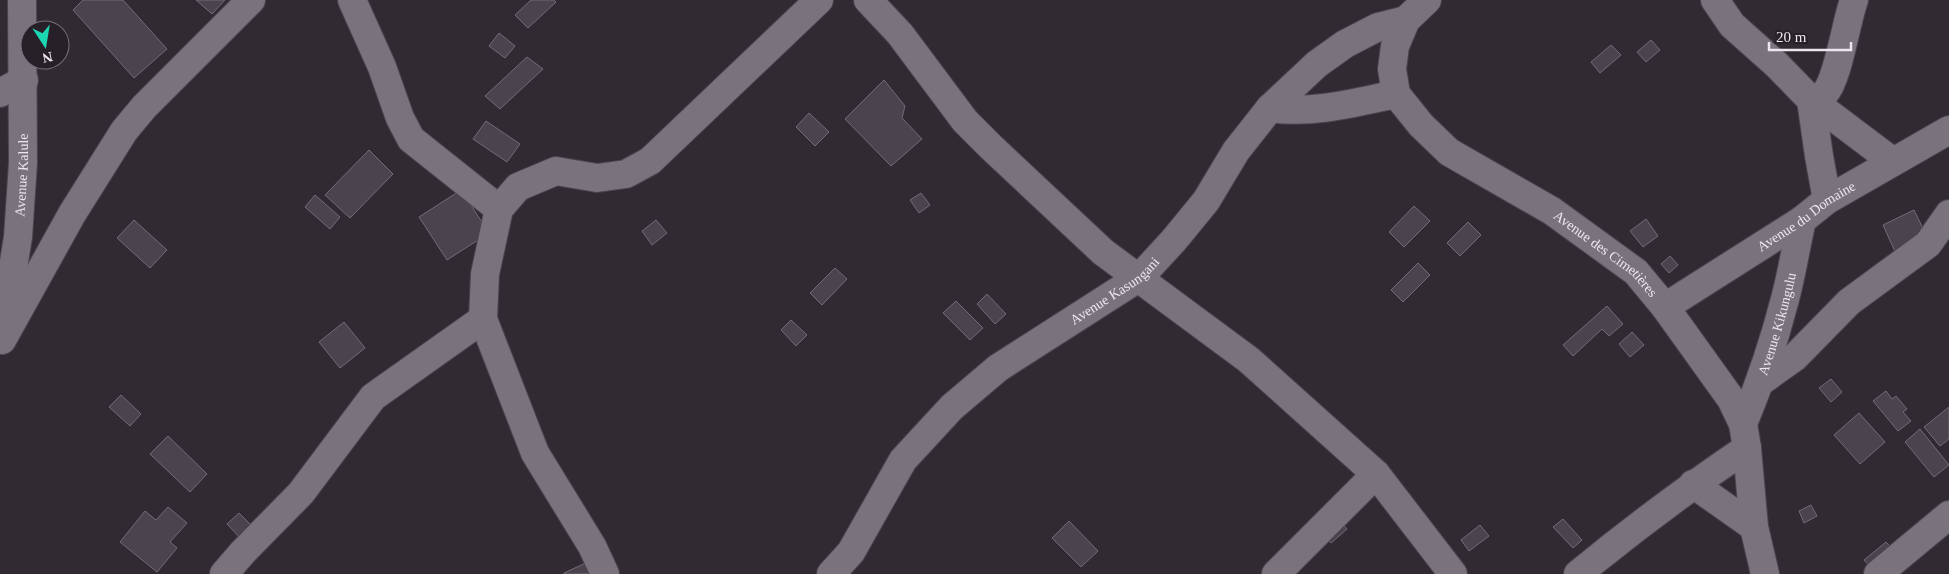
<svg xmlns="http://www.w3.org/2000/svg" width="1949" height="574" viewBox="0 0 1949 574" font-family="Georgia,serif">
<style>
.building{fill:#4b444e;stroke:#736b76}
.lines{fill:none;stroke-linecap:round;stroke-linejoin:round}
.minor-casing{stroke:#4b454d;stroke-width:30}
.tertiary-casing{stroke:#4b454d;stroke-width:30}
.minor{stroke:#7a727d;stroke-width:28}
.tertiary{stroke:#7a727d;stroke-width:28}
.labels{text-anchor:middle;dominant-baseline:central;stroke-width:4;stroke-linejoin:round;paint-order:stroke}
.street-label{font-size:14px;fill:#ece7ed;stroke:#272029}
</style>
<rect width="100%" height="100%" fill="#312a33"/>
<g class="building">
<path d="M 83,0 L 123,0 L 167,49 L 134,78 L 73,10 Z"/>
<path d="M 196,0 L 225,0 L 212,14 Z"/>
<path d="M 531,0 L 554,0 L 556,2 L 528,28 L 515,15 Z"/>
<path d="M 499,33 L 515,46 L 505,58 L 489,46 Z"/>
<path d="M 1651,40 L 1660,50 L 1646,62 L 1637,52 Z"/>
<path d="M 1611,45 L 1621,55 L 1600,73 L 1591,62 Z"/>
<path d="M 527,57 L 543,69 L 500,109 L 485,96 Z"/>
<path d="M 884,80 L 905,106 L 902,118 L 922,139 L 891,166 L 845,119 Z"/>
<path d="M 809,113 L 829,132 L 815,146 L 796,127 Z"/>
<path d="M 486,121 L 520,144 L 507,162 L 473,139 Z"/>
<path d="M 369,150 L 393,174 L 350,218 L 325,195 Z"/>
<path d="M 461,190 L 489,233 L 447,260 L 419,217 Z"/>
<path d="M 921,193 L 930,205 L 919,213 L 910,200 Z"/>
<path d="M 315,195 L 340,217 L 330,229 L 305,207 Z"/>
<path d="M 1414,206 L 1430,221 L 1404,247 L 1389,232 Z"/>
<path d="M 1914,210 L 1929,241 L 1897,256 L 1883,225 Z"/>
<path d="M 1646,219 L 1658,236 L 1643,247 L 1630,231 Z"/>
<path d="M 134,220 L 167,250 L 150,268 L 117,238 Z"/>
<path d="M 656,220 L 667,233 L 652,245 L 642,231 Z"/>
<path d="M 1468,222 L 1481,235 L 1460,256 L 1447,243 Z"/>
<path d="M 1670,256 L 1678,265 L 1669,273 L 1661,264 Z"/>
<path d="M 1418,263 L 1430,275 L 1403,302 L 1391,290 Z"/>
<path d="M 835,268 L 847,279 L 822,305 L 810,293 Z"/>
<path d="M 987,294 L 1006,314 L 995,324 L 977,304 Z"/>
<path d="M 956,301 L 983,328 L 970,340 L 943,313 Z"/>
<path d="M 1607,306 L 1623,324 L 1609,336 L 1602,329 L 1573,356 L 1563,345 Z"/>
<path d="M 791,320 L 807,335 L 796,346 L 781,330 Z"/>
<path d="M 344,322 L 365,348 L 340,368 L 319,342 Z"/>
<path d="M 1632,332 L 1644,345 L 1630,357 L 1619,344 Z"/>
<path d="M 1831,379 L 1842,392 L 1831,402 L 1819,388 Z"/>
<path d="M 1886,391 L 1892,399 L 1896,396 L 1907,409 L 1903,412 L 1911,421 L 1898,431 L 1873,401 Z"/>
<path d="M 121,395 L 141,414 L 130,426 L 109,407 Z"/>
<path d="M 1949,407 L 1949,439 L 1940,446 L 1924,427 Z"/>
<path d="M 1859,413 L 1885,442 L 1860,464 L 1834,435 Z"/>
<path d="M 1920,429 L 1949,465 L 1934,477 L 1905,442 Z"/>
<path d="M 168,436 L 207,474 L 190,492 L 150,454 Z"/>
<path d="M 1811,505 L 1817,516 L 1804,523 L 1799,511 Z"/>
<path d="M 168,507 L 187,523 L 170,542 L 177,548 L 157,572 L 120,542 L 145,511 L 156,520 Z"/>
<path d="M 239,513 L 255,529 L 243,541 L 227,524 Z"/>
<path d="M 1563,519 L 1582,540 L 1573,548 L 1553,527 Z"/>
<path d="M 1069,521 L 1098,551 L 1081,567 L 1052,538 Z"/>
<path d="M 1340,521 L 1347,529 L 1331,543 L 1323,534 Z"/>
<path d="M 1480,525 L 1489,536 L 1469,551 L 1461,540 Z"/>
<path d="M 1886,542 L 1897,554 L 1875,572 L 1864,560 Z"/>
<path d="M 590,561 L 594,574 L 564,574 L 564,573 Z"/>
</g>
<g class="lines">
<defs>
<g id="minor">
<path d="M 352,0 L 382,67 L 400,118 L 411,139 L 499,209"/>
<path d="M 868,0 L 900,34 L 965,121 L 991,147 L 1103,252 L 1249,360 L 1376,474 L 1453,574"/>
<path d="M 1715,0 L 1732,25 L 1777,65 L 1811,100 L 1892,161"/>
<path d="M 0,93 L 24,80"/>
<path d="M 1811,100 C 1815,98 1822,97 1825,93 C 1838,79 1846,22 1854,0"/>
<path d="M 1811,100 L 1819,156 L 1827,200"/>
<path d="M 1270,108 C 1312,114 1354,103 1396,94"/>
<path id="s1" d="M 1665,307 L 1802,220 L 1827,200 L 1949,130"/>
<path id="s2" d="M 5,318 L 18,237 L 23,163 L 22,0"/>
<path d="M 2,340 L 72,214 L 124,131 L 144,107 L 251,0"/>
<path d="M 1760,382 L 1795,357 L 1849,302 L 1928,244 L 1949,214"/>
<path id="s3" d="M 1743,424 C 1760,383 1774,342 1785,299 C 1792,273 1796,246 1802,220"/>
<path d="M 1693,484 L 1754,527"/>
<path d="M 224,574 L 243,552 L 301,493 L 373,397 L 483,319"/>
<path d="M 605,574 L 592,546 L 535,453 L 483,319 L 485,274 L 499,209 L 518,187 L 556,171 L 597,178 L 626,174 L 650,161 L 819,0"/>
<path id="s4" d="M 831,574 L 851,552 L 903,460 L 952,407 L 998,368 L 1140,277 L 1174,240 L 1206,201 L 1236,151 L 1270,108 L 1317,64 L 1345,44 L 1378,27 L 1406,20"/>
<path d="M 1276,574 L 1376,474"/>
<path d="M 1578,574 C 1633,529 1689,487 1747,448"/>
<path d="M 1878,574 L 1949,515"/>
</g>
<g id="tertiary">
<path id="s5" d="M 1427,0 L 1406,20 L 1395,46 L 1392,69 L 1396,94 L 1421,125 L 1449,152 L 1552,211 L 1636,272 L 1665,307 L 1731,399 L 1743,424 L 1747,448 L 1754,527 L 1765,574"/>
</g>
</defs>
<use href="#minor" class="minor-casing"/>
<use href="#tertiary" class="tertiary-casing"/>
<use href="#minor" class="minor"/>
<use href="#tertiary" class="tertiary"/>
</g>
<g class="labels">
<g class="street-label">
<text stroke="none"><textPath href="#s2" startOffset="144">Avenue Kalule</textPath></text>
<text stroke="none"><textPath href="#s1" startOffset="168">Avenue du Domaine</textPath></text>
<text stroke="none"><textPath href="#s5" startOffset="372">Avenue des Cimetières</textPath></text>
<text stroke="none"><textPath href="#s4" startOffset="408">Avenue Kasungani</textPath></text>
<text stroke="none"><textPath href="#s3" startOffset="106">Avenue Kikungulu</textPath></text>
</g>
</g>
<g transform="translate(45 45) rotate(168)"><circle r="24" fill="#272029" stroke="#767077"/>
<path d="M0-4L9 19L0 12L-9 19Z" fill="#1cd5b1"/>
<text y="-8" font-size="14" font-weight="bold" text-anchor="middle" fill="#ece7ed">N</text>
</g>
<path d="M1769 42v8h82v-8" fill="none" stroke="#ece7ed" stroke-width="2.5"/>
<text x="1776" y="42" font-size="15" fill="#ece7ed" stroke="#272029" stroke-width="4" paint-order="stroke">20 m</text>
</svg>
